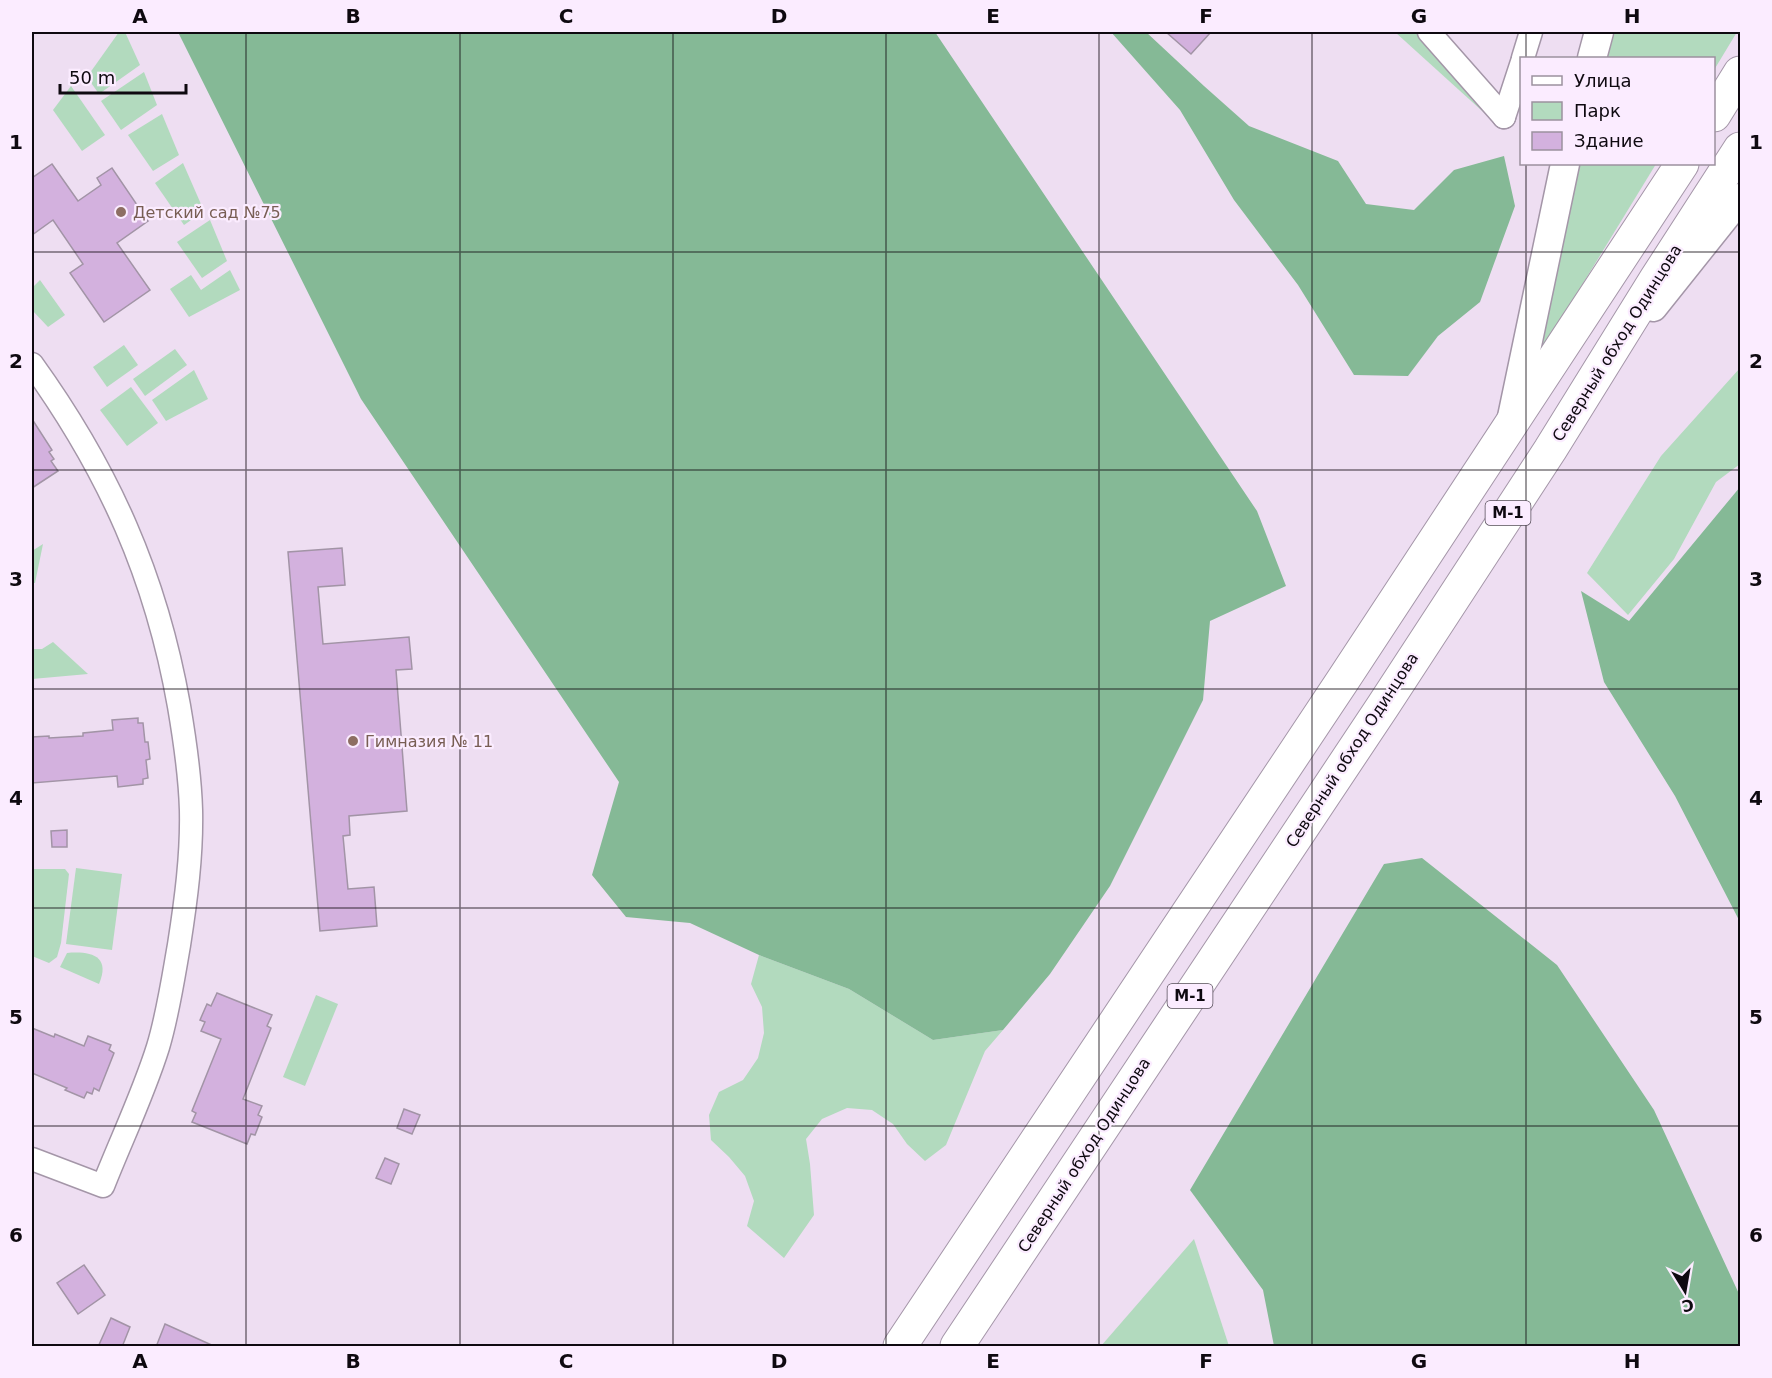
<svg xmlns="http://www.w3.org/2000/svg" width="1772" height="1378" viewBox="0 0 1772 1378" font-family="'DejaVu Sans',sans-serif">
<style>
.green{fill:#b2dabe}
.forest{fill:#85b996}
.building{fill:#d3b1de;stroke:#a294a6;stroke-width:1.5}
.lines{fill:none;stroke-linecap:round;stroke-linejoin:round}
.minor-casing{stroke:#a496a8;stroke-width:25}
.major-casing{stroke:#a496a8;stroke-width:31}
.highway-casing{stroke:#a496a8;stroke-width:35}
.minor{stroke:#fff;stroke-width:22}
.major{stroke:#fff;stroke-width:28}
.highway{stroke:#fff;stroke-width:33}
.grid{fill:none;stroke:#0e0910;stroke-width:1.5;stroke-opacity:0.55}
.education-dot{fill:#8d6e63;stroke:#fbecff;stroke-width:2}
.labels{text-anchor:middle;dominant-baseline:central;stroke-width:4.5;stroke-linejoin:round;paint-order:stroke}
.shield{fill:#fbecff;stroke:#554d58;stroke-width:1.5}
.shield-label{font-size:15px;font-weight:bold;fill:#0e0910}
.education-label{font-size:16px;fill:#785e54;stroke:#fbecff;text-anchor:start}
.street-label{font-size:16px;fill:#0e0910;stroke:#fbecff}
.neatline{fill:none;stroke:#0e0910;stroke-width:2}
.grid-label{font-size:20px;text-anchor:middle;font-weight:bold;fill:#0e0910}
</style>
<rect width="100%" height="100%" fill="#eedef2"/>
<g class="green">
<path d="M 119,32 L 125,32 L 140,65 L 99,94 L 87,77 Z"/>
<path d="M 1395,32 L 1433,32 L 1496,91 L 1496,110 L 1491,119 Z"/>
<path d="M 1614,32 L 1737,32 L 1714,70 L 1714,58 L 1606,58 Z"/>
<path d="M 144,72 L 157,105 L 121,130 L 101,101 Z"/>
<path d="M 71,86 L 105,135 L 82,151 L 53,110 Z"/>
<path d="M 162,114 L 179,155 L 153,171 L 128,135 Z"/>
<path d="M 183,163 L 204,211 L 184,225 L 155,183 Z"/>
<path d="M 1579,164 L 1656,164 L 1530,370 Z"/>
<path d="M 210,220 L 227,261 L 202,278 L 177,242 Z"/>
<path d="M 230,270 L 240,290 L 189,317 L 170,289 L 191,275 L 201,290 Z"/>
<path d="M 40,280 L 65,315 L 48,327 L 32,310 L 32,288 Z"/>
<path d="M 124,345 L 138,365 L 107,387 L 93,367 Z"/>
<path d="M 175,349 L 187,365 L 145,396 L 133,379 Z"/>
<path d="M 1740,368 L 1740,464 L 1716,482 L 1674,559 L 1628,615 L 1587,573 L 1661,456 Z"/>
<path d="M 194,370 L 208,399 L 166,421 L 152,400 Z"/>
<path d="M 131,387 L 158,423 L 127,446 L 100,410 Z"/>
<path d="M 43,544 L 35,583 L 32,583 L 32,551 Z"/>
<path d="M 53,642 L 88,674 L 32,679 L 32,649 L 42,649 Z"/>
<path d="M 76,868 L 122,874 L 112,950 L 66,944 Z"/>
<path d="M 32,869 L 65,869 L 69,874 L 61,943 L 57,957 L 49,963 L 32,956 Z"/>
<path d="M 67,953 C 91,951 111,956 99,984 L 60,967 Z"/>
<path d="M 759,955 L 849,989 L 933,1040 L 1003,1030 L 985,1051 L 946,1145 L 925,1161 L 907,1144 L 893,1124 L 872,1110 L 847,1108 L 822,1119 L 806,1139 L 810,1164 L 814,1215 L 784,1258 L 747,1226 L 754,1201 L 745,1176 L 729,1157 L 711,1140 L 709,1115 L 719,1092 L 743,1080 L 758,1058 L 764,1033 L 762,1007 L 751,984 Z"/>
<path d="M 316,995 L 338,1004 L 305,1086 L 283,1077 Z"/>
<path d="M 1194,1239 L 1229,1346 L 1101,1346 Z"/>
</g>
<g class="forest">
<path d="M 178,32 L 935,32 L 1257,511 L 1286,586 L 1210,621 L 1203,700 L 1110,886 L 1050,974 L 1003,1030 L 933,1040 L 849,989 L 759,955 L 690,923 L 626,917 L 592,875 L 619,782 L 361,399 Z"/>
<path d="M 1111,32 L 1146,32 L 1204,86 L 1249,126 L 1338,161 L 1366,204 L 1414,210 L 1454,170 L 1504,156 L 1515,206 L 1480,302 L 1438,336 L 1408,376 L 1354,375 L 1298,285 L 1234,200 L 1180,110 Z"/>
<path d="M 1740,487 L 1740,922 L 1675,796 L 1604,682 L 1581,591 L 1629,621 Z"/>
<path d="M 1422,858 L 1557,965 L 1654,1110 L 1740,1296 L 1740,1346 L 1274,1346 L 1263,1290 L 1190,1190 L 1384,864 Z"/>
</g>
<g class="building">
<path d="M 1166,32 L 1211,32 L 1191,54 Z"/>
<path d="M 52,164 L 78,201 L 101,185 L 97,178 L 112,168 L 148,221 L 117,243 L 150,290 L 104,322 L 70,273 L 83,264 L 53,220 L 32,235 L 32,178 Z"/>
<path d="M 32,419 L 52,450 L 49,452 L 54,459 L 51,461 L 58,471 L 32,488 Z"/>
<path d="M 342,548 L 345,585 L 318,587 L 323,644 L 409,637 L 412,669 L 396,670 L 407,811 L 349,816 L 350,835 L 343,836 L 348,889 L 374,887 L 377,926 L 320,931 L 288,552 Z"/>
<path d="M 138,718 L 138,723 L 143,723 L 145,742 L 148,742 L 150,759 L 146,760 L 148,778 L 143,779 L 143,784 L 118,787 L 117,776 L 32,783 L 32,737 L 49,736 L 49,738 L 83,736 L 83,733 L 113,730 L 112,720 Z"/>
<path d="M 67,830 L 67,847 L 52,847 L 51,831 Z"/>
<path d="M 217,993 L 272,1015 L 267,1026 L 271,1028 L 243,1099 L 262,1106 L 258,1115 L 262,1117 L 255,1135 L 251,1134 L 247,1144 L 192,1122 L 196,1113 L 192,1111 L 221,1039 L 201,1031 L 205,1022 L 200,1020 L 207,1004 L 211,1006 Z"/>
<path d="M 32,1028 L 54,1037 L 55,1034 L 84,1046 L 88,1036 L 111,1045 L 109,1050 L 114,1053 L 99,1091 L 94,1088 L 92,1094 L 87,1092 L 84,1098 L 65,1090 L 67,1088 L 32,1073 Z"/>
<path d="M 404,1109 L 420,1115 L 412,1134 L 397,1128 Z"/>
<path d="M 385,1158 L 399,1164 L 391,1184 L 376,1178 Z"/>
<path d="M 84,1265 L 105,1295 L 78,1314 L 57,1283 Z"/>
<path d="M 111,1318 L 130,1327 L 122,1347 L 98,1347 Z"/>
<path d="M 165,1324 L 216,1347 L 156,1347 Z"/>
</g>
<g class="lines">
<defs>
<g id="minor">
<path d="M 1429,32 L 1504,117"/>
<path d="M 1523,58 L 1531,32"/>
<path d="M 1504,117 L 1522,62"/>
<path d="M 32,364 C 109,471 156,576 179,706 C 185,741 190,775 191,810 C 192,855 186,900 179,945 C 173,979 168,1014 158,1047 C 143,1095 121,1140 103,1186 L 32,1159"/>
</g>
<g id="major">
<path d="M 1592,58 L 1599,32"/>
<path d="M 1653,307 L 1740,198"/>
<path d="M 1512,417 L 1565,164"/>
</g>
<g id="highway">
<path d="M 1714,115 L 1740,73"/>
<path d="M 900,1346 L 1343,680 L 1682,164"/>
<path d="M 957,1346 L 1383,706 L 1550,450 L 1656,279 L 1740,149"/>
</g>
</defs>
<use href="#minor" class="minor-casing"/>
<use href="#major" class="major-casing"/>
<use href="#highway" class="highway-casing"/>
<use href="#minor" class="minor"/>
<use href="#major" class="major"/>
<use href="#highway" class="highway"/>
</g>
<path class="grid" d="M 246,32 L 246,1346M 460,32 L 460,1346M 673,32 L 673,1346M 886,32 L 886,1346M 1099,32 L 1099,1346M 1312,32 L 1312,1346M 1526,32 L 1526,58M 1526,164 L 1526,1346M 32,252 L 1740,252M 32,470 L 1740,470M 32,689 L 1740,689M 32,908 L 1740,908M 32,1126 L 1740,1126"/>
<g class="education-dot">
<circle cx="121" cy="212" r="6"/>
<circle cx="353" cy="741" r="6"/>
</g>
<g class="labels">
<g class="shield">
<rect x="1485.5" y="501" width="45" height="24" rx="4.5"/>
<rect x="1167.5" y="984" width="45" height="24" rx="4.5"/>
</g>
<g class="shield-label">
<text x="1508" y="513">М-1</text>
<text x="1190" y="996">М-1</text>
</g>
<g class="education-label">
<text x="133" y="212">Детский сад №75</text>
<text x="365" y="741">Гимназия № 11</text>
</g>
<g class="street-label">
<text transform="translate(1617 343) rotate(-58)">Северный обход Одинцова</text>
<text transform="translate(1352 750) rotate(-57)">Северный обход Одинцова</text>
<text transform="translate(1084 1155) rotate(-57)">Северный обход Одинцова</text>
</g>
</g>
<rect width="1772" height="1378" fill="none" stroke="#fbecff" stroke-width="66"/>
<rect x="1520" y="57" width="195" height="108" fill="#fbecff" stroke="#9c919f" stroke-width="1.5"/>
<rect x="1532" y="76" width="30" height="9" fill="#ffffff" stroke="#9c919f" stroke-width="1.5"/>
<text x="1574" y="87" font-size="18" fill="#0e0910">Улица</text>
<rect x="1532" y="102" width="30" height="18" fill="#b2dabe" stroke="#9c919f" stroke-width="1.5"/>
<text x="1574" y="117" font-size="18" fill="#0e0910">Парк</text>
<rect x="1532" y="132" width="30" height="18" fill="#d3b1de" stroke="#9c919f" stroke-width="1.5"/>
<text x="1574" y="147" font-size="18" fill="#0e0910">Здание</text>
<g transform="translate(1685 1291) rotate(169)" stroke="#fbecff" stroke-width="4.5" paint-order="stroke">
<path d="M0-4.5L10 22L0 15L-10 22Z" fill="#0e0910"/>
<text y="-9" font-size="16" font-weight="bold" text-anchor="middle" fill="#0e0910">С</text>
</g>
<path d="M60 84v9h126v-9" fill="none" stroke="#0e0910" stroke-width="3"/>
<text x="69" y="84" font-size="18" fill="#0e0910" stroke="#fbecff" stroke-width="4.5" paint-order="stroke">50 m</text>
<rect x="33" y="33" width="1706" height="1312" class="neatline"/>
<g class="grid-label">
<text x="140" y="23">A</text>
<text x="353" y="23">B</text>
<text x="566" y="23">C</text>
<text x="779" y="23">D</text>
<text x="993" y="23">E</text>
<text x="1206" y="23">F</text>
<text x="1419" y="23">G</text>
<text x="1632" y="23">H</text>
<text x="16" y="149">1</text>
<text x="1756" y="149">1</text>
<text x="16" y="368">2</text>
<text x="1756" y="368">2</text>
<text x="16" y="586">3</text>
<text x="1756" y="586">3</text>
<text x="16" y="805">4</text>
<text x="1756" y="805">4</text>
<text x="16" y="1024">5</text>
<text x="1756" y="1024">5</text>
<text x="16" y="1242">6</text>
<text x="1756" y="1242">6</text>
<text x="140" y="1368">A</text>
<text x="353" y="1368">B</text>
<text x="566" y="1368">C</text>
<text x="779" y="1368">D</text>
<text x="993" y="1368">E</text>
<text x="1206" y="1368">F</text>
<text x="1419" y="1368">G</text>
<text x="1632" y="1368">H</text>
</g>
</svg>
